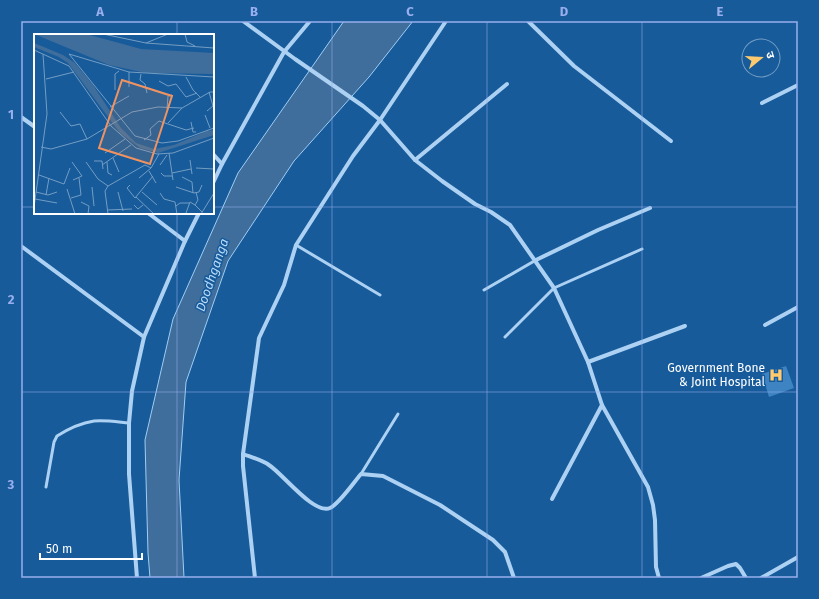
<svg xmlns="http://www.w3.org/2000/svg" width="819" height="599" viewBox="0 0 819 599" font-family="'Fira Sans','Noto Sans Devanagari',sans-serif">
<style>
.water{fill:#3f6e9c;stroke:#a0cdf5}
.building{fill:#3f84c2}
.lines{fill:none;stroke-linecap:round;stroke-linejoin:round}
.service{stroke:#add1f2;stroke-width:3}
.minor{stroke:#add1f2;stroke-width:4}
.grid{fill:none;stroke:#99afed;stroke-width:1;stroke-opacity:0.55}
.labels{text-anchor:middle;dominant-baseline:central;stroke-width:3;stroke-linejoin:round;paint-order:stroke}
.poi-label{font-size:12px;fill:#fff;stroke:#175b9b;text-anchor:end}
.water-label{font-size:13px;font-style:italic;fill:#badbf9;stroke:#175b9b}
.inset-road{fill:none;stroke:#749dc3;stroke-width:1}
.view{fill:#f09361;fill-opacity:0.15;stroke:#f09361;stroke-width:2}
.inset-edge{fill:none;stroke:#fff;stroke-width:2}
.neatline{fill:none;stroke:#99afed;stroke-width:1.5}
.grid-label{font-size:13px;text-anchor:middle;font-weight:bold;fill:#99afed}
</style>
<rect width="100%" height="100%" fill="#175b9b"/>
<path class="water" d="M 344,21 L 413,21 L 369,77 L 294,161 L 228,261 L 186,382 L 179,480 L 184,578 L 150,578 L 148,553 L 145,440 L 173,319 L 238,173 Z"/>
<path class="building" d="M 786,366 L 794,388 L 769,397 L 762,374 Z"/>
<g class="lines">
<g class="service">
<path d="M 296,245 L 380,295"/>
<path d="M 484,290 L 536,260"/>
<path d="M 505,337 L 554,288 L 642,249"/>
<path d="M 361,474 L 398,414"/>
<path d="M 46,487 L 54,442 L 57,436 C 68,429 81,423 94,421 C 106,420 118,422 129,423"/>
</g>
<g class="minor">
<path d="M 243,21 L 295,59 L 363,106 L 380,120 L 415,160 L 442,181 L 475,204 L 491,212 L 510,225 L 554,288 L 588,362 L 602,405 L 648,487 L 653,505 L 655,520 L 656,567 L 659,578"/>
<path d="M 528,21 L 574,66 L 671,141"/>
<path d="M 762,103 L 798,85"/>
<path d="M 21,117 L 35,127"/>
<path d="M 213,154 L 222,164"/>
<path d="M 415,160 L 507,84"/>
<path d="M 213,183 L 222,164 L 284,52 L 310,21"/>
<path d="M 148,213 L 185,241"/>
<path d="M 21,246 L 144,337"/>
<path d="M 536,260 L 598,230 L 650,208"/>
<path d="M 765,325 L 798,307"/>
<path d="M 588,362 L 685,326"/>
<path d="M 243,454 C 251,457 262,460 269,465 C 283,474 314,515 330,508 C 339,504 354,482 361,474 L 383,476 L 440,505 L 493,540 L 505,552 L 514,578"/>
<path d="M 552,499 L 602,405"/>
<path d="M 137,578 L 129,474 L 129,423 L 132,391 L 144,337 L 185,241 L 199,213"/>
<path d="M 255,578 L 243,466 L 243,454 L 259,338 L 284,285 L 296,245 L 353,156 L 380,120 L 446,21"/>
<path d="M 701,578 L 728,566 L 736,564 L 740,568 L 746,578"/>
<path d="M 761,578 L 798,557"/>
</g>
</g>
<path class="grid" d="M 177,21 L 177,35M 332,21 L 332,578M 487,21 L 487,578M 642,21 L 642,578M 21,207 L 35,207M 213,207 L 798,207M 177,213 L 177,578M 21,392 L 798,392"/>
<defs>
<symbol id="hospital-bare" viewBox="-9 -9 18 18"><path d="M-5-5h3v3.5h4V-5h3V5h-3V1.5h-4V5h-3Z" fill="#ffca6e" stroke="#175b9b" stroke-width="2.5" paint-order="stroke"/></symbol>
</defs>
<g fill-rule="evenodd">
<use href="#hospital-bare" x="766" y="365" width="20" height="20"/>
</g>
<g class="labels">
<g class="poi-label">
<text x="765" y="368">Government Bone<tspan x="765" dy="14">&amp; Joint Hospital</tspan></text>
</g>
<g class="water-label">
<text transform="translate(212 275) rotate(-71)">Doodhganga</text>
</g>
</g>
<g transform="translate(34 34)">
<rect width="180" height="180" fill="#175b9b"/>
<path d="M 0,0 L 52,0 L 107,15 L 180,19 L 180,40 L 112,39 L 75,31 ZM 0,9 L 29,21 L 41,29 L 59,51 L 87,94 L 102,109 L 120,115 L 140,111 L 173,97 L 180,96 L 180,101 L 124,119 L 106,114 L 86,99 L 34,29 L 25,23 L 0,13 Z" fill="#3f6e9c"/>
<path class="inset-road" d="M 69,0 L 112,9 L 180,14M 151,0 L 153,8 L 161,12M 112,9 L 134,0M 0,16 L 35,32 L 77,92 L 102,114 L 123,120 L 139,119 L 180,104M 35,20 L 101,102 L 128,109 L 144,107 L 180,94M 35,20 L 95,38 L 180,43M 107,40 L 106,46 L 111,50 L 113,59M 152,43 L 159,56 L 167,64M 12,45 L 40,38M 125,47 L 134,52 L 142,50 L 152,63 L 163,59M 95,53 L 95,38M 81,56 L 81,40 L 85,37M 76,73 L 95,62M 133,75 L 134,62 L 138,61M 173,77 L 179,72 L 175,58M 26,78 L 37,92 L 46,90 L 53,105M 171,81 L 176,94M 157,88 L 159,98 L 162,98M 134,89 L 148,74M 110,106 L 117,101 L 116,95 L 125,87 L 152,96 L 160,94M 7,113 L 17,115 L 53,105 L 98,78 L 124,73 L 148,74 L 176,58 L 180,58M 71,119 L 91,105M 135,119 L 139,146M 79,124 L 85,138M 156,126 L 158,140M 60,127 L 68,127 L 69,135M 38,128 L 48,142 L 39,146M 52,128 L 64,145 L 74,152M 73,128 L 74,139 L 78,141M 68,131 L 97,111M 126,131 L 133,121M 162,134 L 180,135M 115,137 L 122,149M 127,139 L 130,142 L 138,142M 138,139 L 157,135M 5,141 L 30,150 L 36,134M 148,143 L 158,148 L 159,159M 105,144 L 117,134 L 125,120M 96,151 L 93,154 L 101,164 L 119,142M 58,153 L 60,172M 142,153 L 160,159 L 165,158 L 168,151M 33,155 L 41,180M 2,158 L 14,161 L 23,158M 84,158 L 89,177M 108,158 L 123,171M 162,158 L 164,166 L 161,171 L 168,178M 126,159 L 130,165 L 141,168 L 143,180M 12,161 L 15,144M 102,163 L 120,180M 37,164 L 47,161 L 45,144M 1,165 L 23,169M 47,168 L 55,172 L 54,180M 100,171 L 104,175 L 109,171M 142,172 L 146,169 L 155,169M 0,173 L 13,80 L 9,20M 73,176 L 98,175M 152,179 L 156,168 L 161,171M 74,180 L 71,157 L 74,152 L 111,131 L 117,134M 167,180 L 180,159"/>
<path class="view" d="M 88,46 L 138,62 L 116,130 L 65,114 Z"/>
<rect width="180" height="180" class="inset-edge"/>
</g>
<rect width="819" height="599" fill="none" stroke="#175b9b" stroke-width="44"/>
<g transform="translate(761 58) rotate(72)"><circle r="19" fill="#175b9b" stroke="#749dc3"/>
<path d="M0-3L7 15L0 10L-7 15Z" fill="#ffca6e"/>
<text y="-6" font-size="11" font-weight="bold" text-anchor="middle" fill="#ffffff">उ</text>
</g>
<path d="M40 553v6h102v-6" fill="none" stroke="#ffffff" stroke-width="2"/>
<text x="46" y="553" font-size="12" fill="#ffffff" stroke="#175b9b" stroke-width="3" paint-order="stroke">50 m</text>
<rect x="22" y="22" width="775" height="555" class="neatline"/>
<g class="grid-label">
<text x="100" y="16">A</text>
<text x="254" y="16">B</text>
<text x="410" y="16">C</text>
<text x="564" y="16">D</text>
<text x="720" y="16">E</text>
<text x="11" y="119">1</text>
<text x="11" y="304">2</text>
<text x="11" y="489">3</text>
</g>
</svg>
